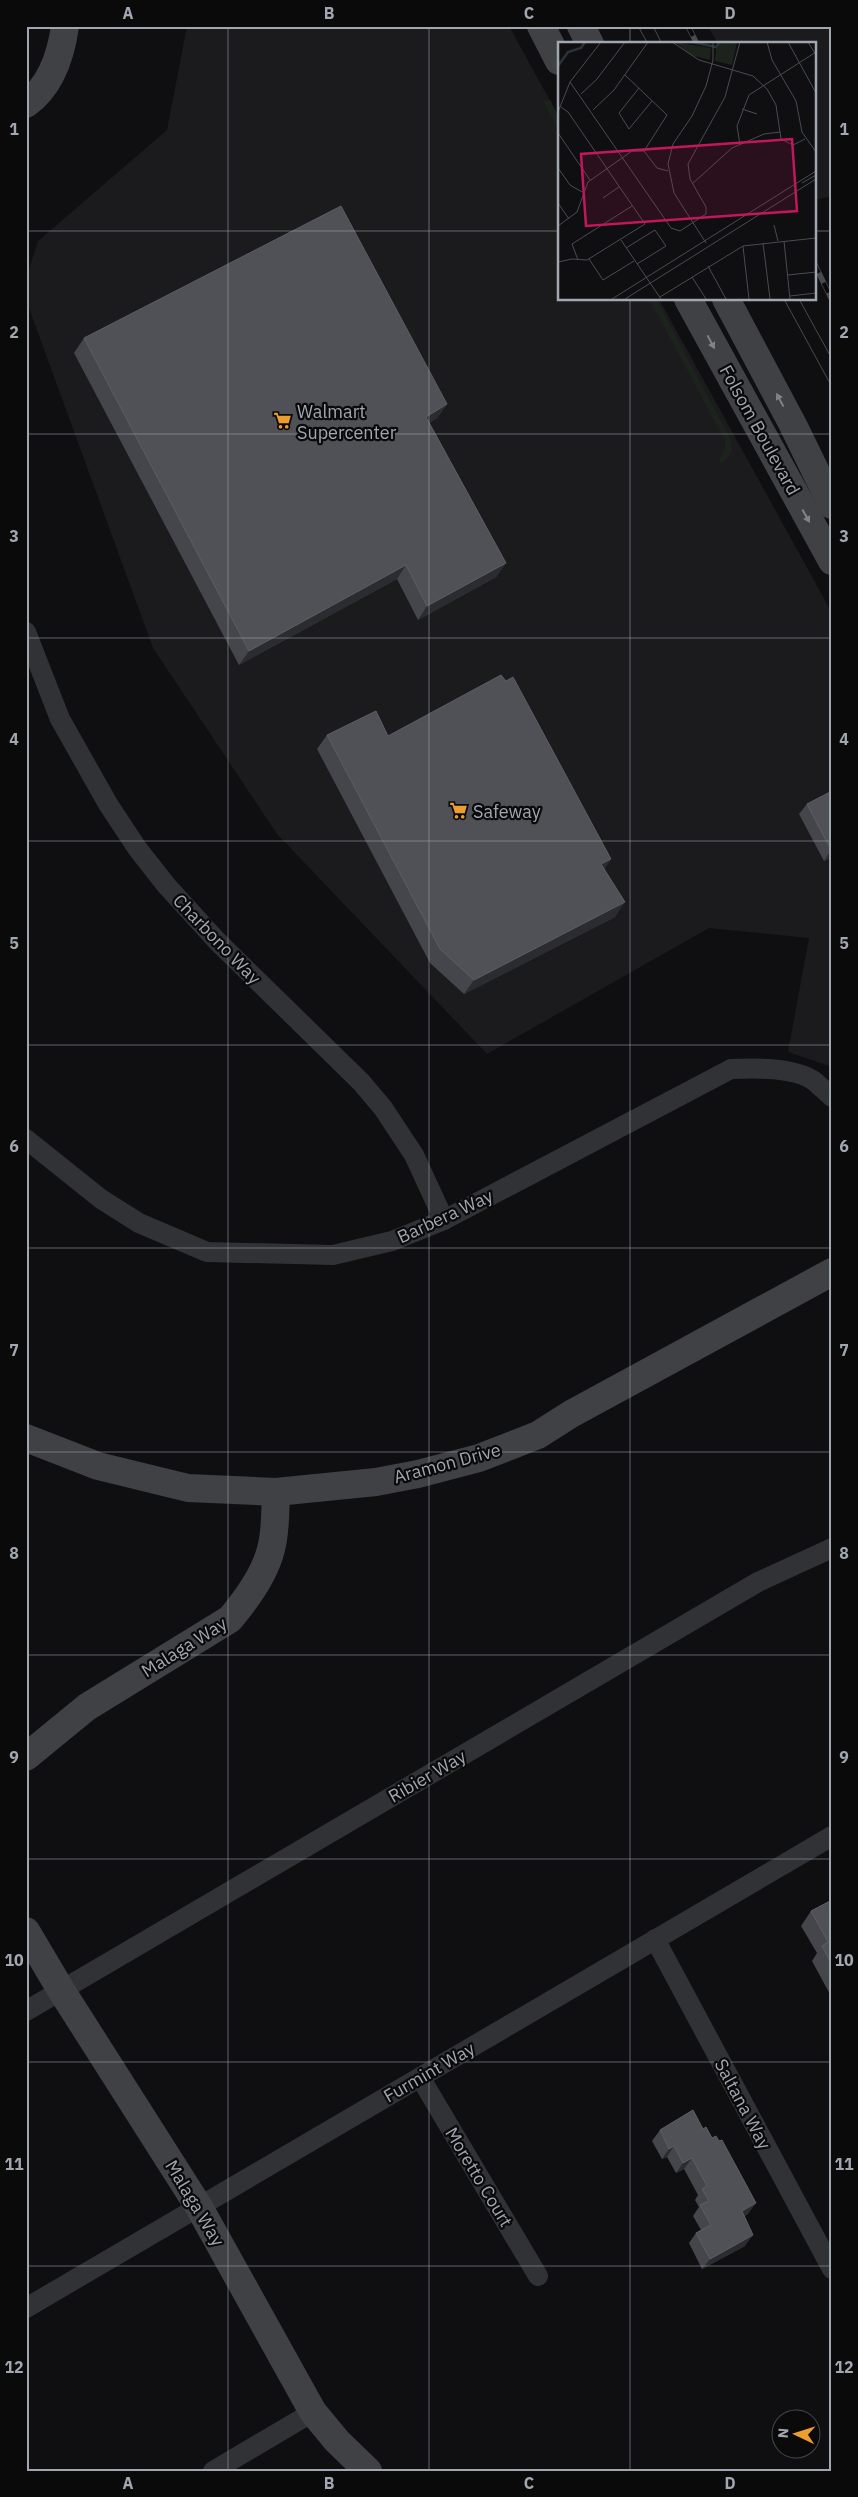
<svg xmlns="http://www.w3.org/2000/svg" width="858" height="2497" viewBox="0 0 858 2497" font-family="'IBM Plex Sans',sans-serif">
<style>
.built{fill:#1b1b1d}
.green{fill:#1c231c}
.lines{fill:none;stroke-linecap:round;stroke-linejoin:round}
.street{stroke:#303235;stroke-width:20}
.secondary{stroke:#3f4145;stroke-width:28}
.tram{stroke:#484a4e;stroke-width:1}
.rail-casing{stroke:#484a4e;stroke-width:5.5}
.rail{stroke:#0a0a0b;stroke-width:4;stroke-dasharray:11;stroke-linecap:butt}
.wall{fill:#45464c}
.shaded-wall{fill:#2b2c30}
.building{fill:#4f5157;stroke:#5c5e65}
.oneway{fill:#7f838b}
.grid{fill:none;stroke:#a1a7b1;stroke-width:1;stroke-opacity:0.55}
.labels{text-anchor:middle;dominant-baseline:central;stroke-width:4.5;stroke-linejoin:round;paint-order:stroke}
.poi-label{font-size:18px;fill:#a1a7b1;stroke:#0a0a0b;text-anchor:start}
.street-label{font-size:18px;fill:#a1a7b1;stroke:#0a0a0b}
.inset-river{fill:none;stroke:#293338;stroke-width:2.5}
.inset-road{fill:none;stroke:#494c51;stroke-width:1}
.view{fill:#c2185b;fill-opacity:0.15;stroke:#c2185b;stroke-width:2.5}
.inset-edge{fill:none;stroke:#a1a7b1;stroke-width:2.5}
.neatline{fill:none;stroke:#a1a7b1;stroke-width:2}
.grid-label{font-size:16px;text-anchor:middle;font-weight:bold;fill:#a1a7b1}
</style>
<rect width="100%" height="100%" fill="#0f0f11"/>
<g class="built">
<path d="M 187,26 L 509,26 L 559,117 L 559,299 L 659,299 L 832,613 L 832,1067 L 788,1052 L 809,938 L 709,928 L 487,1054 L 277,834 L 153,648 L 26,300 L 26,279 L 38,241 L 167,130 Z"/>
<path d="M 708,26 L 832,26 L 832,196 L 814,200 L 814,44 L 718,44 Z"/>
</g>
<g class="green">
<path d="M 550,100 L 559,118 L 559,131 L 543,101 Z"/>
<path d="M 649,299 L 656,299 L 731,440 C 735,452 728,459 718,465 L 725,448 L 725,440 Z"/>
</g>
<g class="lines">
<g class="street">
<path d="M 26,632 L 60,719 L 108,804 L 137,848 L 166,885 L 217,941 L 361,1082 L 383,1108 L 414,1155 L 444,1220"/>
<path d="M 26,1139 L 101,1199 L 139,1223 L 207,1252 L 333,1255 L 392,1241 L 444,1220 L 731,1069 C 755,1068 794,1067 814,1081 C 820,1086 826,1092 832,1097"/>
<path d="M 655,1939 L 832,2269"/>
<path d="M 26,2011 L 758,1582 L 832,1548"/>
<path d="M 420,2077 L 538,2276"/>
<path d="M 26,2308 L 832,1836"/>
<path d="M 213,2471 L 313,2412"/>
</g>
<g class="secondary">
<path d="M 541,26 L 559,61"/>
<path d="M 581,26 L 590,44"/>
<path d="M 26,104 C 51,86 61,55 65,26"/>
<path d="M 688,299 L 832,561"/>
<path d="M 726,299 L 793,425 L 832,505"/>
<path d="M 26,1438 L 98,1466 L 188,1488 L 276,1492 L 376,1482 L 418,1474 L 479,1458 L 538,1435 L 571,1414 L 832,1272"/>
<path d="M 26,1757 L 87,1707 L 230,1619 C 246,1600 265,1574 271,1549 C 276,1531 275,1511 276,1492"/>
<path d="M 26,1931 L 61,1990 L 199,2207 L 313,2412 L 337,2441 L 368,2471"/>
</g>
<g class="tram">
<path d="M 638,26 L 648,44"/>
<path d="M 653,26 L 662,44"/>
<path d="M 784,299 L 832,387"/>
<path d="M 799,299 L 832,359"/>
</g>
<defs>
<g id="rail">
<path d="M 688,26 L 697,44"/>
<path d="M 814,263 L 832,300"/>
</g>
</defs>
<use href="#rail" class="rail-casing"/>
<use href="#rail" class="rail"/>
</g>
<g class="wall">
<path d="M 84,338 L 447,404 L 437,418 L 429,423 L 506,563 L 496,577 L 418,620 L 397,579 L 239,665 L 74,353 Z"/>
<path d="M 327,735 L 388,736 L 611,859 L 604,869 L 615,917 L 464,994 L 430,963 L 317,749 Z"/>
<path d="M 832,791 L 832,857 L 824,861 L 799,814 L 807,804 Z"/>
<path d="M 832,1900 L 832,1998 L 812,1961 L 817,1953 L 801,1926 L 811,1911 Z"/>
<path d="M 693,2110 L 748,2214 L 744,2216 L 745,2246 L 702,2269 L 689,2243 L 696,2233 L 701,2230 L 693,2216 L 699,2207 L 695,2200 L 698,2195 L 684,2169 L 676,2173 L 667,2157 L 662,2159 L 652,2141 L 660,2130 Z"/>
</g>
<g class="shaded-wall">
<path d="M 447,404 L 437,418 L 416,431 L 426,417 Z"/>
<path d="M 506,563 L 496,577 L 418,620 L 427,606 Z"/>
<path d="M 406,565 L 397,579 L 239,665 L 249,651 Z"/>
<path d="M 831,850 L 832,850 L 832,857 L 824,861 Z"/>
<path d="M 611,859 L 602,873 L 601,864 Z"/>
<path d="M 625,902 L 615,917 L 464,994 L 474,980 Z"/>
<path d="M 674,2146 L 667,2157 L 662,2159 L 669,2149 Z"/>
<path d="M 692,2158 L 684,2169 L 676,2173 L 683,2163 Z"/>
<path d="M 756,2203 L 748,2214 L 734,2221 L 742,2211 Z"/>
<path d="M 753,2235 L 745,2246 L 702,2269 L 710,2259 Z"/>
</g>
<g class="building">
<path d="M 341,206 L 447,404 L 426,417 L 506,563 L 427,606 L 406,565 L 249,651 L 84,338 Z"/>
<path d="M 501,675 L 506,681 L 513,677 L 611,859 L 601,864 L 625,902 L 474,980 L 440,949 L 327,735 L 376,711 L 388,736 Z"/>
<path d="M 832,791 L 832,850 L 831,850 L 807,804 Z"/>
<path d="M 832,1900 L 832,1965 L 822,1946 L 828,1942 L 811,1911 Z"/>
<path d="M 693,2110 L 703,2129 L 706,2127 L 712,2138 L 716,2136 L 719,2141 L 722,2140 L 756,2203 L 742,2211 L 753,2235 L 710,2259 L 696,2233 L 711,2225 L 700,2205 L 709,2201 L 702,2189 L 707,2186 L 692,2158 L 683,2163 L 674,2146 L 669,2149 L 660,2130 Z"/>
</g>
<defs><path id="oneway-solid" d="M-6-.8H1V-3.2L6.5 0L1 3.2V.8H-6Z" transform="scale(1.25)"/></defs>
<g class="oneway">
<use href="#oneway-solid" transform="translate(711 342) rotate(62)"/>
<use href="#oneway-solid" transform="translate(780 400) rotate(-118)"/>
<use href="#oneway-solid" transform="translate(806 516) rotate(61)"/>
</g>
<path class="grid" d="M 228,26 L 228,2471M 429,26 L 429,2471M 630,26 L 630,44M 26,231 L 559,231M 814,231 L 832,231M 630,299 L 630,2471M 26,434 L 832,434M 26,638 L 832,638M 26,841 L 832,841M 26,1045 L 832,1045M 26,1248 L 832,1248M 26,1452 L 832,1452M 26,1655 L 832,1655M 26,1859 L 832,1859M 26,2062 L 832,2062M 26,2266 L 832,2266"/>
<defs>
<symbol id="supermarket-bare" viewBox="-9 -9 18 18"><path d="M-6-5.5h2.5l.6 2H6L4.5 2H-2.5L-4.4-4H-6ZM-1.5 3.2a1.3 1.3 0 1 0 .1 0ZM3 3.2a1.3 1.3 0 1 0 .1 0Z" fill="#eb9d2d" stroke="#0a0a0b" stroke-width="2.5" paint-order="stroke"/></symbol>
</defs>
<g fill-rule="evenodd">
<use href="#supermarket-bare" x="270" y="408" width="25" height="25"/>
<use href="#supermarket-bare" x="446" y="798" width="25" height="25"/>
</g>
<g class="labels">
<g class="poi-label">
<text x="297" y="411">Walmart<tspan x="297" dy="21">Supercenter</tspan></text>
<text x="473" y="811">Safeway</text>
</g>
<g class="street-label">
<text transform="translate(760 430) rotate(61)">Folsom Boulevard</text>
<text transform="translate(217 939) rotate(46)">Charbono Way</text>
<text transform="translate(445 1216) rotate(-25)">Barbera Way</text>
<text transform="translate(447 1463) rotate(-15)">Aramon Drive</text>
<text transform="translate(184 1647) rotate(-32)">Malaga Way</text>
<text transform="translate(427 1776) rotate(-30)">Ribier Way</text>
<text transform="translate(429 2072) rotate(-30)">Furmint Way</text>
<text transform="translate(743 2104) rotate(62)">Saltana Way</text>
<text transform="translate(479 2177) rotate(59)">Moretto Court</text>
<text transform="translate(195 2203) rotate(59)">Malaga Way</text>
</g>
</g>
<g transform="translate(558 42)">
<rect width="258" height="258" fill="#0f0f11"/>
<path d="M 117,0 L 153,6 L 152,18 L 133,13 ZM 163,0 L 179,0 L 174,23 L 157,19 L 158,6 Z" fill="#1c231c"/>
<path class="inset-river" d="M 134,0 L 158,5 L 162,0M 0,24 L 10,10 L 23,6 L 27,0"/>
<path class="inset-road" d="M 114,0 L 141,18 L 195,34 L 209,47 L 218,63 L 223,97 L 235,103 L 247,97M 209,0 L 214,18 L 238,59 L 244,90 L 258,110M 230,0 L 258,51M 250,0 L 258,13M 67,33 L 109,73 L 86,109M 12,40 L 113,186 L 122,189 L 148,172 L 148,165 L 132,137 L 130,122 L 167,55 L 182,0M 81,46 L 61,71 L 71,87 L 94,59M 23,52 L 39,37 L 67,0M 184,67 L 199,72M 35,68 L 56,48 L 90,0M 0,70 L 12,40 L 43,0M 0,91 L 32,138M 182,103 L 179,84 L 191,53 L 258,10M 0,126 L 12,143 L 24,150M 244,141 L 258,133M 134,142 L 174,106 L 206,92 L 222,90M 45,156 L 61,145M 0,161 L 11,177M 216,183 L 220,199M 0,184 L 19,170 L 30,140 L 74,109 L 86,109 L 99,126 L 110,129M 63,198 L 103,257M 226,199 L 232,257M 148,201 L 116,151 L 110,122 L 115,102 L 134,74 L 148,44 L 155,18 L 155,0M 205,201 L 212,257M 185,204 L 191,257M 68,206 L 97,188 L 108,204 L 79,222M 31,217 L 45,238 L 76,219M 20,218 L 14,202 L 74,164M 0,220 L 14,217 L 29,218 L 87,182 L 10,70 L 3,65M 150,224 L 168,257M 230,233 L 258,230M 134,235 L 148,257M 232,254 L 258,251M 102,255 L 185,204 L 258,196M 54,257 L 258,129M 67,257 L 258,137"/>
<path class="view" d="M 234,97 L 239,169 L 28,184 L 23,112 Z"/>
<rect width="258" height="258" class="inset-edge"/>
</g>
<rect width="858" height="2497" fill="none" stroke="#0a0a0b" stroke-width="55"/>
<g transform="translate(796 2434) rotate(274)"><circle r="24" fill="#0a0a0b" stroke="#46494d"/>
<path d="M0-4L9 19L0 12L-9 19Z" fill="#eb9d2d"/>
<text y="-8" font-size="14" font-weight="bold" text-anchor="middle" fill="#a1a7b1">N</text>
</g>
<rect x="28" y="28" width="802" height="2442" class="neatline"/>
<g class="grid-label">
<text x="128" y="19">A</text>
<text x="329" y="19">B</text>
<text x="529" y="19">C</text>
<text x="730" y="19">D</text>
<text x="14" y="135">1</text>
<text x="844" y="135">1</text>
<text x="14" y="338">2</text>
<text x="844" y="338">2</text>
<text x="14" y="542">3</text>
<text x="844" y="542">3</text>
<text x="14" y="745">4</text>
<text x="844" y="745">4</text>
<text x="14" y="949">5</text>
<text x="844" y="949">5</text>
<text x="14" y="1152">6</text>
<text x="844" y="1152">6</text>
<text x="14" y="1356">7</text>
<text x="844" y="1356">7</text>
<text x="14" y="1559">8</text>
<text x="844" y="1559">8</text>
<text x="14" y="1763">9</text>
<text x="844" y="1763">9</text>
<text x="14" y="1966">10</text>
<text x="844" y="1966">10</text>
<text x="14" y="2170">11</text>
<text x="844" y="2170">11</text>
<text x="14" y="2373">12</text>
<text x="844" y="2373">12</text>
<text x="128" y="2489">A</text>
<text x="329" y="2489">B</text>
<text x="529" y="2489">C</text>
<text x="730" y="2489">D</text>
</g>
</svg>
